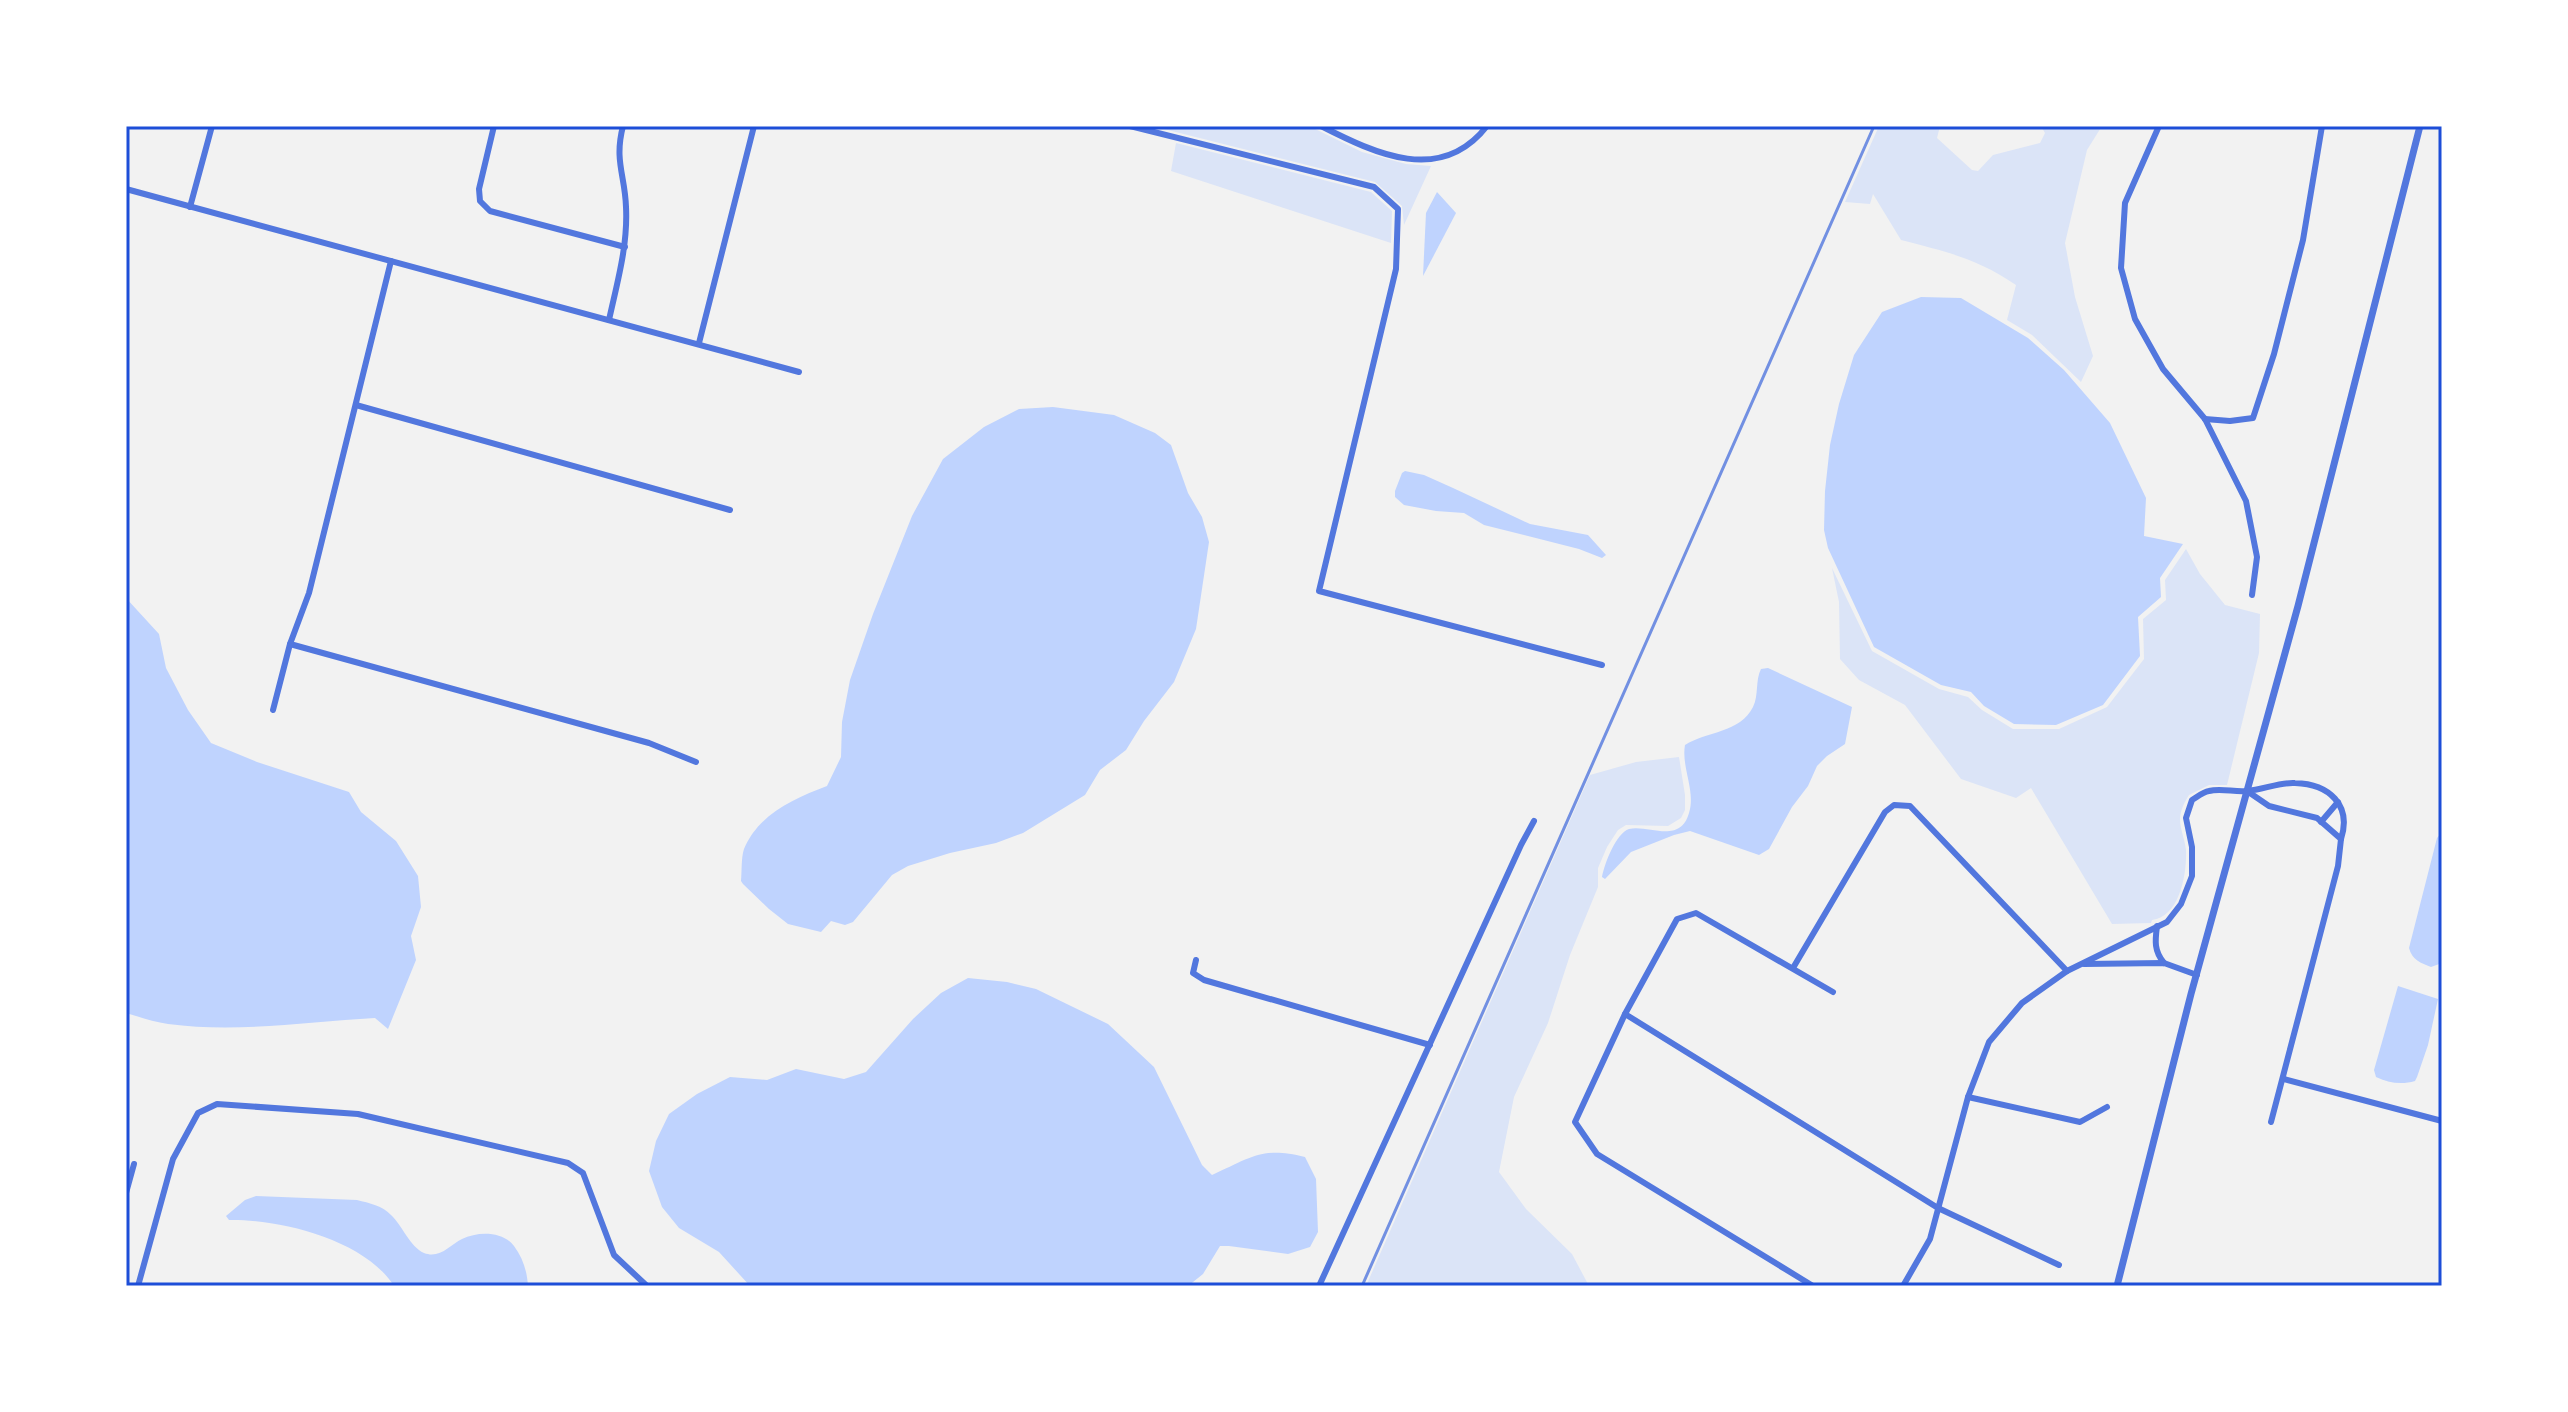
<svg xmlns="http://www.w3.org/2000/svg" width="2568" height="1412" viewBox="0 0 2568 1412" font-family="Quicksand,sans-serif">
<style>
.green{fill:#dbe4f7}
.water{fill:#bfd3fe}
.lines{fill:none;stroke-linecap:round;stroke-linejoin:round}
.minor{stroke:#5277de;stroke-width:6}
.tertiary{stroke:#5277de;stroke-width:7}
.rail{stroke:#7290e2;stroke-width:3}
.neatline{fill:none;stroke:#1d4ed8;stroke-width:3}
</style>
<rect width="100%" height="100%" fill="#f2f2f2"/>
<g class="green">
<path d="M 1152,126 L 1309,126 L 1362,152 L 1406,164 L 1431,166 L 1404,225 L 1402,206 L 1375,182 Z"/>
<path d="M 1879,126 L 1940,126 L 1937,138 L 1972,170 L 1978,171 L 1993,155 L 2040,143 L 2045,133 L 2041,126 L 2102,126 L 2087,150 L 2065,243 L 2075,297 L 2093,356 L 2081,382 L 2032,335 L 2007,320 L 2016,285 C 1976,258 1947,252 1901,240 L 1873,194 L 1870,204 L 1845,202 Z"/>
<path d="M 1176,143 L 1371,192 L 1392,211 L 1391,243 L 1171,171 Z"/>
<path d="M 2186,549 L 2200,574 L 2225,605 L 2260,614 L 2259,653 L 2227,785 L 2209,785 L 2189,795 C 2185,801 2180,811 2180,819 C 2180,829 2185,840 2186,850 C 2187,873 2180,917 2152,920 L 2151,923 L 2112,924 L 2031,788 L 2016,798 L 1961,779 L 1905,705 L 1859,680 L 1840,659 L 1839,602 L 1832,568 L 1872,651 L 1939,689 L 1968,697 L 1982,710 L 2013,729 L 2059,729 L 2107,707 L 2144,659 L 2143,619 L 2166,600 L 2165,580 Z"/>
<path d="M 1679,757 L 1685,795 L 1685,810 L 1681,818 L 1668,826 L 1626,825 L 1618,830 L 1607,847 L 1598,868 L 1598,887 L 1570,955 L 1548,1023 L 1514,1097 L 1499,1172 L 1526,1209 L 1572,1254 L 1589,1286 L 1366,1286 L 1590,775 L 1636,762 Z"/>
</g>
<g class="water">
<path d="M 1437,192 L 1456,213 L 1423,276 L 1426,213 Z"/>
<path d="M 1921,297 L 1961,298 L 2028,338 L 2064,370 L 2110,423 L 2146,498 L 2144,536 L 2183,544 L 2160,578 L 2161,597 L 2138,617 L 2140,656 L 2103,705 L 2056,725 L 2014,724 L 1984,706 L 1971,692 L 1941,685 L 1874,647 L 1828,548 L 1824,530 L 1825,491 L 1830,445 L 1839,404 L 1854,355 L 1882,312 Z"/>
<path d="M 1053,407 L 1114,415 L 1155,433 L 1171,445 L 1188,493 L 1202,517 L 1209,542 L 1196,629 L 1174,682 L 1144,721 L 1126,750 L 1100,770 L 1085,795 L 1023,833 L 996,843 L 950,853 L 908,866 L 892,875 L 853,922 L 845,925 L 831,921 L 821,932 L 788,924 L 769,909 L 743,884 L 741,881 C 742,871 741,858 744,849 C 759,814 793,799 827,786 L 841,757 L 842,722 L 850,680 L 873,614 L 912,516 L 943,459 L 984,427 L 1019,409 Z"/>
<path d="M 1405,471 L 1424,475 L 1453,488 L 1530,524 L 1588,535 L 1606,555 L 1602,558 L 1579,549 L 1484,525 L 1464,513 L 1436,511 L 1404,505 L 1395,497 L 1395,491 L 1402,473 Z"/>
<path d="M 126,598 L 159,634 L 166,668 L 188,710 L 211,743 L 257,762 L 349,792 L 361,812 L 396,841 L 418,876 L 421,907 L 411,936 L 416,960 L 388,1029 L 375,1018 C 307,1022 236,1033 168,1024 C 154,1022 140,1017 126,1013 Z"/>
<path d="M 1768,668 L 1852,707 L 1845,744 L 1827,756 L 1817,766 L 1808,786 L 1792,807 L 1769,849 L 1759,855 L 1690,831 L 1674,835 L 1631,852 L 1605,879 L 1602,877 C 1604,865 1616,833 1629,829 C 1648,824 1680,845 1689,813 C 1696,791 1681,767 1685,745 C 1707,731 1740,733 1753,707 C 1759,695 1755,681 1761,669 Z"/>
<path d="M 2442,832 L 2442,963 L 2431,967 C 2421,963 2412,960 2409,948 L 2437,838 Z"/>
<path d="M 968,978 L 1007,982 L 1036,989 L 1108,1024 L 1154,1067 L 1202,1165 L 1212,1175 C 1251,1158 1261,1146 1305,1157 L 1316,1179 L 1318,1232 L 1310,1247 L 1288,1254 L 1229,1246 L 1220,1246 L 1203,1274 L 1188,1286 L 750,1286 L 719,1252 L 679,1228 L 662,1207 L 649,1171 L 656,1141 L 669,1114 L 697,1094 L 730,1077 L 767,1080 L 796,1069 L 844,1079 L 866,1072 L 913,1019 L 941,993 Z"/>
<path d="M 2398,986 L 2438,999 L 2428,1045 L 2417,1077 L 2415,1081 C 2402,1085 2388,1083 2376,1077 L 2374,1070 Z"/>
<path d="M 256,1196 L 357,1200 C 369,1203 383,1206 391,1215 C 402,1225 410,1247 424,1253 C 440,1259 450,1245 462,1239 C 478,1231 503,1231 514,1246 C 523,1258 527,1271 528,1286 L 394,1286 C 365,1240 280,1219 229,1220 L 226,1216 L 245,1200 Z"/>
</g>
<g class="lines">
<g class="minor">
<path d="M 494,126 L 479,189 L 480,201 L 490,211 L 625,247"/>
<path d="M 1130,126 L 1374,187 L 1398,209 L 1396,269 L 1319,591 L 1602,665"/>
<path d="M 1321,126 C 1376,154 1441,185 1487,126"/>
<path d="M 2159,126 L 2125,203 L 2121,268 L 2135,319 L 2163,369 L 2205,419 L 2246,501 L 2257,557 L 2252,595"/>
<path d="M 126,189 L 799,372"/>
<path d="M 190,207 L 212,126"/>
<path d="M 609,320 C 617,283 628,246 626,207 C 625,175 614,161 623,126"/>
<path d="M 699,343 L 754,126"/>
<path d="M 356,405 L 730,510"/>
<path d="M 2205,419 L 2230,421 L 2253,418 L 2274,354 L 2303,240 L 2322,126"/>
<path d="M 290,644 L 649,743 L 696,762"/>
<path d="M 273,710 L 290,644 L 309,593 L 391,261"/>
<path d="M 2321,822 L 2338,802"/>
<path d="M 2157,926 C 2155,941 2154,951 2164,963"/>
<path d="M 1196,960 L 1193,973 L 1204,980 L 1430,1045"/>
<path d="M 2084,964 L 2164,963 L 2197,975"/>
<path d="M 1793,968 L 1885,812 L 1894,805 L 1910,806 L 2067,971"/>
<path d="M 1625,1014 L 1938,1208 L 2059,1265"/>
<path d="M 2284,1079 L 2442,1121"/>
<path d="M 1968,1097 L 2080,1122 L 2107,1107"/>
<path d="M 2271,1122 L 2338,866 L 2341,839"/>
<path d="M 126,1193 L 134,1164"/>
<path d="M 138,1286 L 173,1159 L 198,1113 L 217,1104 L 358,1114 L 568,1163 L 583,1173 L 614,1255 L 647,1286"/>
<path d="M 1319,1286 L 1521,845 L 1534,821"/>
<path d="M 1813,1286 L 1597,1154 L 1575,1122 L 1625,1014 L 1677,919 L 1696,913 L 1833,992"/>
<path d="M 1903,1286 L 1930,1239 L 1968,1097 L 1989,1042 L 2022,1003 L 2067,971 L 2167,922 L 2181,904 L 2192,876 L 2192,847 L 2186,818 L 2192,800 C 2197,797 2203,792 2209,791 C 2220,788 2234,792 2246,791 C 2263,790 2279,782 2295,783 C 2329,784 2352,805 2341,839 L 2317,818 L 2269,806 L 2247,791"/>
</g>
<path class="tertiary" d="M 2117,1286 L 2191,994 L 2298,606 L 2420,126"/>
<path class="rail" d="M 1362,1286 L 1874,126"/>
</g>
<rect width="2568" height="1412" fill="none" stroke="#ffffff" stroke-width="256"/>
<rect x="128" y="128" width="2312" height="1156" class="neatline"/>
</svg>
